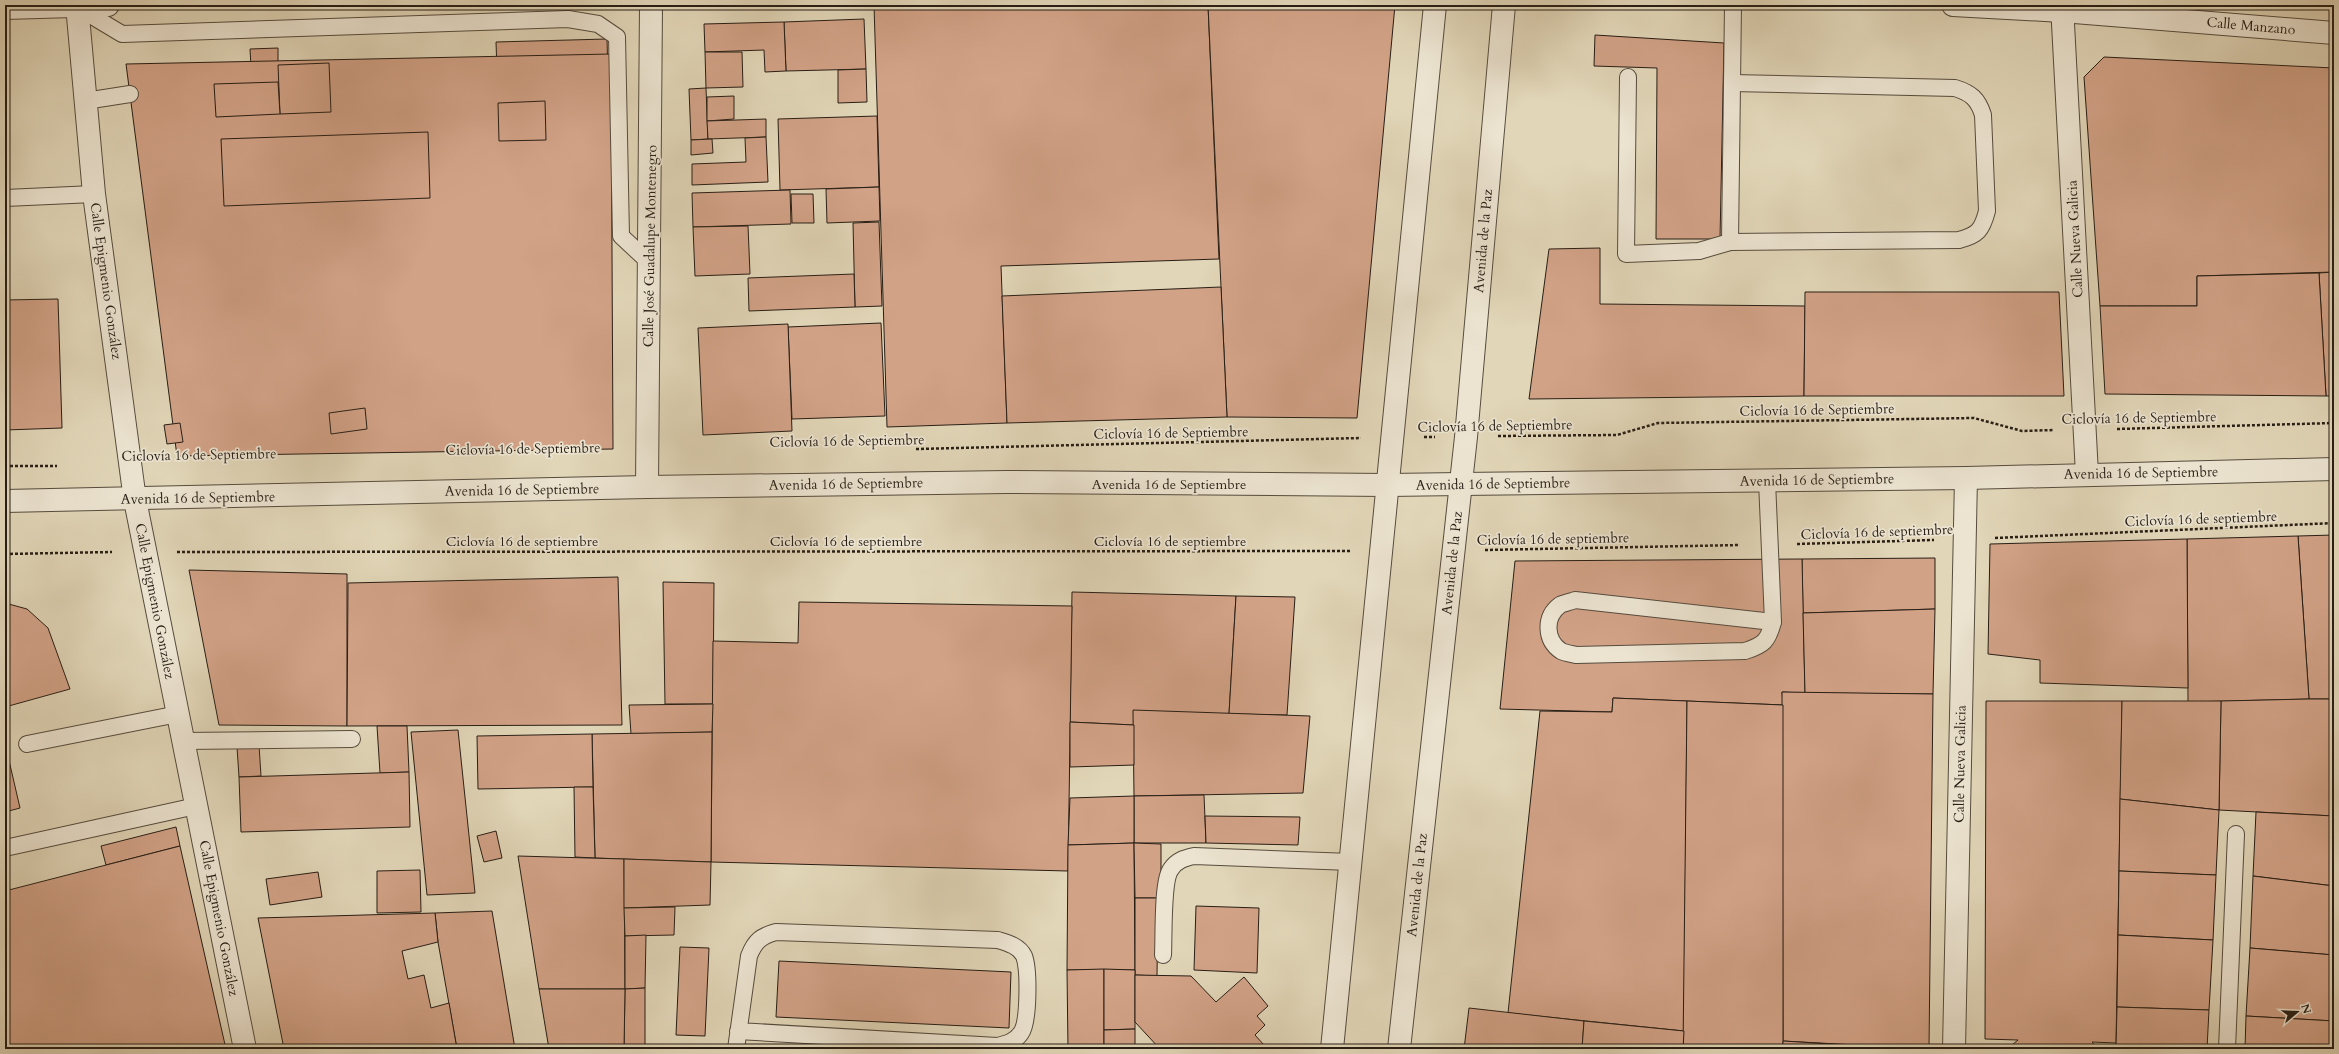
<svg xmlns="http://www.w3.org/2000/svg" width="2339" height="1054" viewBox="0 0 2339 1054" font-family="Cardo,serif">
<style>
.building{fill:#d2a287;stroke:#271e15}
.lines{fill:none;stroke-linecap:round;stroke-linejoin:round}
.service-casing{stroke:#564c3e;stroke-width:18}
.minor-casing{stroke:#564c3e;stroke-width:24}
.tertiary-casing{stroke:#564c3e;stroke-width:24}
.path{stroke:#271e15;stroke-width:2.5;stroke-dasharray:3 2;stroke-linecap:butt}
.service{stroke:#ece4d1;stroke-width:16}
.minor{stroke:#ece4d1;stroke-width:22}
.tertiary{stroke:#ece4d1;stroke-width:22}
.labels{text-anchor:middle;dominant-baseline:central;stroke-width:3.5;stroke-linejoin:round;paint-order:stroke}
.street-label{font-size:14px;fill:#271e15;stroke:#ece4d1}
</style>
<rect width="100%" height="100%" fill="#e1d6b8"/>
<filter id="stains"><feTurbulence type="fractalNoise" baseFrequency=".005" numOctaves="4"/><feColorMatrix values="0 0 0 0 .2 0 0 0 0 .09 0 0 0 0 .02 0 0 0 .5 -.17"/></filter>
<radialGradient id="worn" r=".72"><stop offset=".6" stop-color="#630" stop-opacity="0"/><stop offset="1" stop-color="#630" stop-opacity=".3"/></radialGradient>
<g class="building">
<path d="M 874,5 L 1208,5 L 1219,259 L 1001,266 L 1007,423 L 887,427 Z"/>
<path d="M 1208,5 L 1395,5 L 1357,418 L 1227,417 Z"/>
<path d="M 2274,5 L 2322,5 L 2323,8 Z"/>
<path d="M 2322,5 L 2334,5 L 2334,9 L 2323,8 Z"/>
<path d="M 864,19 L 866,69 L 786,71 L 784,22 Z"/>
<path d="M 784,22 L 786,71 L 765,72 L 764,50 L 705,52 L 704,24 Z"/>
<path d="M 1595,35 L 1724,43 L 1720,239 L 1656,239 L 1657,68 L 1594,66 Z"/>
<path d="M 607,39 L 610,151 L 596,151 L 593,55 L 550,56 L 551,98 L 498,100 L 496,42 Z"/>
<path d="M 278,48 L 278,65 L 251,66 L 250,49 Z"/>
<path d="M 705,52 L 742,52 L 743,87 L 706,88 Z"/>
<path d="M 611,54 L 613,449 L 177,456 L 126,64 Z"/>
<path d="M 2104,57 L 2334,68 L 2334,272 L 2197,276 L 2197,306 L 2100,306 L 2084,77 Z"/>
<path d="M 329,63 L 331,112 L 280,114 L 278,65 Z"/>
<path d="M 866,69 L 867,102 L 838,103 L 838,70 Z"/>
<path d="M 278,82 L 280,114 L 216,117 L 214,84 Z"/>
<path d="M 706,88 L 708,139 L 691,140 L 689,89 Z"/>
<path d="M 734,96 L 734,119 L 707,121 L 707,97 Z"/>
<path d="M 545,101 L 546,140 L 499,141 L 498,103 Z"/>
<path d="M 877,116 L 879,187 L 780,190 L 778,119 Z"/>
<path d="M 766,119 L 766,137 L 708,139 L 707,121 Z"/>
<path d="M 428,132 L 430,198 L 224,206 L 221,139 Z"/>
<path d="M 766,137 L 768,182 L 692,185 L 692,164 L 746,162 L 745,138 Z"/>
<path d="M 712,139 L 713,153 L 691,155 L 691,140 Z"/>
<path d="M 879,187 L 880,221 L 827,223 L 826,189 Z"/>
<path d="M 790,190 L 791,224 L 693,227 L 692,193 Z"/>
<path d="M 791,194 L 813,194 L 814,223 L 792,223 Z"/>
<path d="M 879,222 L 882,306 L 855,307 L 853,223 Z"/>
<path d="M 748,226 L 750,274 L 695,276 L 693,227 Z"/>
<path d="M 1600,248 L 1600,304 L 1805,306 L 1804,396 L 1529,399 L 1549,249 Z"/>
<path d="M 2334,272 L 2334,396 L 2326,396 L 2319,273 Z"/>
<path d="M 2319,273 L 2326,396 L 2105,394 L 2100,306 L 2197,306 L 2197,276 Z"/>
<path d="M 854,274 L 855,307 L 749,311 L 748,278 Z"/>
<path d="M 1221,287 L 1227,417 L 1007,423 L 1002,296 Z"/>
<path d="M 1805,292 L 2059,292 L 2064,396 L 1804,396 Z"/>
<path d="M 58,299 L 62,428 L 5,430 L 5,300 Z"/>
<path d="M 881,323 L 885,416 L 792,419 L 788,327 Z"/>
<path d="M 788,324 L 792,431 L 703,435 L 698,328 Z"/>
<path d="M 365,408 L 367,429 L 331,434 L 329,413 Z"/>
<path d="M 180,423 L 183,442 L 167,444 L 164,425 Z"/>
<path d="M 2334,535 L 2334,699 L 2309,699 L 2298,536 Z"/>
<path d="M 2298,536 L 2309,699 L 2188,702 L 2187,539 Z"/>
<path d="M 2187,539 L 2188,688 L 2040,683 L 2040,660 L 1988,654 L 1990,544 Z"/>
<path d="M 1935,558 L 1935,609 L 1803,613 L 1802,559 Z"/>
<path d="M 1802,559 L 1805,693 L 1782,692 L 1783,705 L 1613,698 L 1612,712 L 1500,709 L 1515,561 Z"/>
<path d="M 189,570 L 347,574 L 347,726 L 219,725 Z"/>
<path d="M 618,577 L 622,725 L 347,726 L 348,583 Z"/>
<path d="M 663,582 L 714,583 L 713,704 L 665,704 Z"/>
<path d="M 1072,592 L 1236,596 L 1229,714 L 1134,711 L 1134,725 L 1070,722 Z"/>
<path d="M 1236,596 L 1295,597 L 1287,715 L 1229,714 Z"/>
<path d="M 799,602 L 1072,606 L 1068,871 L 711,862 L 713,641 L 798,643 Z"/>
<path d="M 5,603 L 27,609 L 48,628 L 70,689 L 5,707 Z"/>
<path d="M 1935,609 L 1933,694 L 1805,693 L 1803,613 Z"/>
<path d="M 1782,692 L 1933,694 L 1929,1049 L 1783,1041 Z"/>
<path d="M 1613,698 L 1687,701 L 1684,1031 L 1508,1013 L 1540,711 L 1612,712 Z"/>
<path d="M 2309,699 L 2334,699 L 2334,816 L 2219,810 L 2221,701 Z"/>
<path d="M 1687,701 L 1783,705 L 1783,1049 L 1683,1049 Z"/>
<path d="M 1986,701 L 2122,701 L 2116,1043 L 2092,1042 L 2099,1049 L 2007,1049 L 2018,1040 L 1985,1039 Z"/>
<path d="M 2122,701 L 2221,701 L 2219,810 L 2120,799 Z"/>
<path d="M 713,704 L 712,732 L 631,734 L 629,705 Z"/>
<path d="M 1133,710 L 1310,716 L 1303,793 L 1134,796 Z"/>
<path d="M 1070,722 L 1134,725 L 1134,765 L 1070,767 Z"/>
<path d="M 377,726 L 407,726 L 409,772 L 380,773 Z"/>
<path d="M 458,730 L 475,893 L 427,895 L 411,732 Z"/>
<path d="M 712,732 L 711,862 L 595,858 L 592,734 Z"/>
<path d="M 592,734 L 593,787 L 478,789 L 477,736 Z"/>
<path d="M 5,743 L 20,808 L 5,812 Z"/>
<path d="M 259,745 L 261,776 L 239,777 L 237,747 Z"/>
<path d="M 409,772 L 410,827 L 241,832 L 239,777 Z"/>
<path d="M 574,787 L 593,787 L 595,858 L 575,857 Z"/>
<path d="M 1204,795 L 1206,843 L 1134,843 L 1134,796 Z"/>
<path d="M 1134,796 L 1134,843 L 1068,845 L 1070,798 Z"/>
<path d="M 2120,799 L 2219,810 L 2216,875 L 2119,871 Z"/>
<path d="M 2256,812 L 2334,816 L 2334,886 L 2253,876 Z"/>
<path d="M 1205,816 L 1300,817 L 1298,845 L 1206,843 Z"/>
<path d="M 176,827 L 180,846 L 106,865 L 101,846 Z"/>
<path d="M 496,831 L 502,858 L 484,862 L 477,836 Z"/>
<path d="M 1134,843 L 1135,970 L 1067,970 L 1068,845 Z"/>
<path d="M 1134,843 L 1161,844 L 1161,898 L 1135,898 Z"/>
<path d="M 180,846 L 226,1049 L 5,1049 L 5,891 Z"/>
<path d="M 518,856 L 624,859 L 625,989 L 539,989 Z"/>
<path d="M 624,859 L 711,862 L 710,905 L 624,908 Z"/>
<path d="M 420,870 L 421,912 L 377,913 L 377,871 Z"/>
<path d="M 2119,871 L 2216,875 L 2213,940 L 2118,935 Z"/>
<path d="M 318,872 L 322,897 L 270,905 L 266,879 Z"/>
<path d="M 2253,876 L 2334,886 L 2334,955 L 2250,948 Z"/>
<path d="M 1135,898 L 1158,898 L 1157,976 L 1135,975 Z"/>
<path d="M 1196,906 L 1259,908 L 1257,973 L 1194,970 Z"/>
<path d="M 675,907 L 674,935 L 625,936 L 624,908 Z"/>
<path d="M 492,911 L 515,1049 L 457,1049 L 438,942 L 435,913 Z"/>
<path d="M 435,913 L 438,942 L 402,951 L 408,979 L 424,975 L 431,1008 L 449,1003 L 457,1049 L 284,1049 L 258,918 Z"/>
<path d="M 646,935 L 645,988 L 625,989 L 625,936 Z"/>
<path d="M 2118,935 L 2213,940 L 2209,1010 L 2117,1007 Z"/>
<path d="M 680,947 L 709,948 L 705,1036 L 676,1035 Z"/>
<path d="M 2250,948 L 2334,955 L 2334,1021 L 2246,1016 Z"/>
<path d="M 779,961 L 1011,972 L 1009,1028 L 776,1017 Z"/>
<path d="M 1104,969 L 1104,1049 L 1068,1049 L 1067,970 Z"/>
<path d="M 1104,969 L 1135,970 L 1135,1029 L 1104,1030 Z"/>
<path d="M 1135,975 L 1191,976 L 1216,1002 L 1244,977 L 1268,1006 L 1257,1016 L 1265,1025 L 1255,1035 L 1264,1045 L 1259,1049 L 1160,1049 L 1135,1022 Z"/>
<path d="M 645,988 L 645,1049 L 624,1049 L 625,989 Z"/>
<path d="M 539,989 L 625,989 L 624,1049 L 549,1049 Z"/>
<path d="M 2117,1007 L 2209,1010 L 2207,1049 L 2116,1049 Z"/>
<path d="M 1469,1008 L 1584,1021 L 1582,1049 L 1464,1049 Z"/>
<path d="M 2246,1016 L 2334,1021 L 2334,1049 L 2245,1049 Z"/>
<path d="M 1584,1021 L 1684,1031 L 1683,1049 L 1582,1049 Z"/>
<path d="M 1135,1029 L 1135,1049 L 1104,1049 L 1104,1030 Z"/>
<path d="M 1783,1041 L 1910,1049 L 1783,1049 Z"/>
</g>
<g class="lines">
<defs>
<g id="service">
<path d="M 77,7 L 122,34 L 568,19 L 598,24 L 617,37 L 621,236 L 650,263"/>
<path d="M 1628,77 L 1626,254 L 1699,251 L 1730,242 L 1733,5"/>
<path d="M 85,101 L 130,94"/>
<path d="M 5,198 L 94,194"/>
<path d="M 1730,242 L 1959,240 C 1978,235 1982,230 1987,211 L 1983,115 C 1978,99 1971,93 1955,88 L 1732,83"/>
<path d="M 1767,481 L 1773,622"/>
<path d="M 1575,600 L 1773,622 C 1768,641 1764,645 1745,651 L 1576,655 C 1572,654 1565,653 1561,651 C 1545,640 1544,617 1560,605 C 1564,603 1570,602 1575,600 Z"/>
<path d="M 183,741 L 352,739"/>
<path d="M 27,744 L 178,714"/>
<path d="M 5,848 L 196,806"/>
<path d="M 1163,955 C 1164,938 1162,880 1171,869 C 1177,860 1185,858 1194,856 L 1351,862"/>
<path d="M 736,1049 L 749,956 C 755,941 761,936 776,932 L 998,940 C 1008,943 1019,946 1024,956 C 1029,969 1029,1022 1021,1033 C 1015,1042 1006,1044 997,1046 L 738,1031"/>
<path d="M 2227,1049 L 2236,834"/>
</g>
<g id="minor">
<path d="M 77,5 L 94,194 L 135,500 L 245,1049"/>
<path d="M 1953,5 L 2062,11 L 2334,33"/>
<path d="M 2062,5 L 2087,474"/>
<path d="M 5,8 L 108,5"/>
<path d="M 1461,484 L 1966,478 L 2334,469"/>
<path d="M 647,487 L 651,5"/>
<path d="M 1954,1049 L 1966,478"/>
</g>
<g id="tertiary">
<path d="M 5,501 L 647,487 L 1007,482 L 1388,485 L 1461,484"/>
<path d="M 1332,1049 L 1435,5"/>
<path d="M 1399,1049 L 1466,437 L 1504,5"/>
</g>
</defs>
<use href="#service" class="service-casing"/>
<use href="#minor" class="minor-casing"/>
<use href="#tertiary" class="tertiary-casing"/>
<g class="path">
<path d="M 2117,429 L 2334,423"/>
<path d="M 1498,436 L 1617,435 L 1658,423 L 1974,418 L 2022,431 L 2054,430"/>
<path d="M 1424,437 L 1435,437"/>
<path d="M 916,449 L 1361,438"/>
<path d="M 5,466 L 57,466"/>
<path d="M 1995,538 L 2334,523"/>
<path d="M 1797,544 L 1934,540"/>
<path d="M 1485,550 L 1740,545"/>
<path d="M 177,552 L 1350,551"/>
<path d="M 5,554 L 112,552"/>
</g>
<use href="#service" class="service"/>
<use href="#minor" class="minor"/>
<use href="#tertiary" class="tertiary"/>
</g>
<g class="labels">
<g class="street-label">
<text transform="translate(2251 26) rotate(5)">Calle Manzano</text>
<text transform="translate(2075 239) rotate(-93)">Calle Nueva Galicia</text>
<text transform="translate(1483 241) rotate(-85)">Avenida de la Paz</text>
<text transform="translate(650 246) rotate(-89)">Calle José Guadalupe Montenegro</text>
<text transform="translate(106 281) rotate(82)">Calle Epigmenio González</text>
<text transform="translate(1817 410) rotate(-1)">Ciclovía 16 de Septiembre</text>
<text transform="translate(2139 418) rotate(-1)">Ciclovía 16 de Septiembre</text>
<text transform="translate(1495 426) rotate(-1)">Ciclovía 16 de Septiembre</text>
<text transform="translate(1171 433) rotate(-1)">Ciclovía 16 de Septiembre</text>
<text transform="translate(847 441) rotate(-1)">Ciclovía 16 de Septiembre</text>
<text transform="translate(523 449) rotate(-1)">Ciclovía 16 de Septiembre</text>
<text transform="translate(199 455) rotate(-1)">Ciclovía 16 de Septiembre</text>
<text transform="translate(2141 473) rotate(-1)">Avenida 16 de Septiembre</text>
<text transform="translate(1817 480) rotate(-1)">Avenida 16 de Septiembre</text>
<text transform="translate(846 484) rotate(-1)">Avenida 16 de Septiembre</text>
<text x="1169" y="484">Avenida 16 de Septiembre</text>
<text transform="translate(1493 484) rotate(-1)">Avenida 16 de Septiembre</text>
<text transform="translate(522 490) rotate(-1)">Avenida 16 de Septiembre</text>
<text transform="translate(198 498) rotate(-1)">Avenida 16 de Septiembre</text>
<text transform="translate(2201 519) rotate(-2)">Ciclovía 16 de septiembre</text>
<text transform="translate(1877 532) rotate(-2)">Ciclovía 16 de septiembre</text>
<text transform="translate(1553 539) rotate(-1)">Ciclovía 16 de septiembre</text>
<text x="522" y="541">Ciclovía 16 de septiembre</text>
<text x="846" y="541">Ciclovía 16 de septiembre</text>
<text x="1170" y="541">Ciclovía 16 de septiembre</text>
<text transform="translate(1452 563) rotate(-84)">Avenida de la Paz</text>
<text transform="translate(155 601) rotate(79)">Calle Epigmenio González</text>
<text transform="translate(1960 764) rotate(-89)">Calle Nueva Galicia</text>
<text transform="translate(1417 885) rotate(-84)">Avenida de la Paz</text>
<text transform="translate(219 918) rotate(79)">Calle Epigmenio González</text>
</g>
</g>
<rect width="2339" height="1054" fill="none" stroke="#e1d6b8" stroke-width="20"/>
<rect x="6" y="6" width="2327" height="1042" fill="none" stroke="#271e15" stroke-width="2"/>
<rect x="10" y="10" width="2319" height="1034" fill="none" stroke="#271e15"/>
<g transform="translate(2297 1012) rotate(71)" stroke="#ece4d1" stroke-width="3" paint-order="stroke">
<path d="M0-3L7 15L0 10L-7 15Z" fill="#271e15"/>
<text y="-6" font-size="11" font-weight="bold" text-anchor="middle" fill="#271e15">N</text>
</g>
<rect width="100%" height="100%" filter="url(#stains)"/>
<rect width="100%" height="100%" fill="url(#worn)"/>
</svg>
